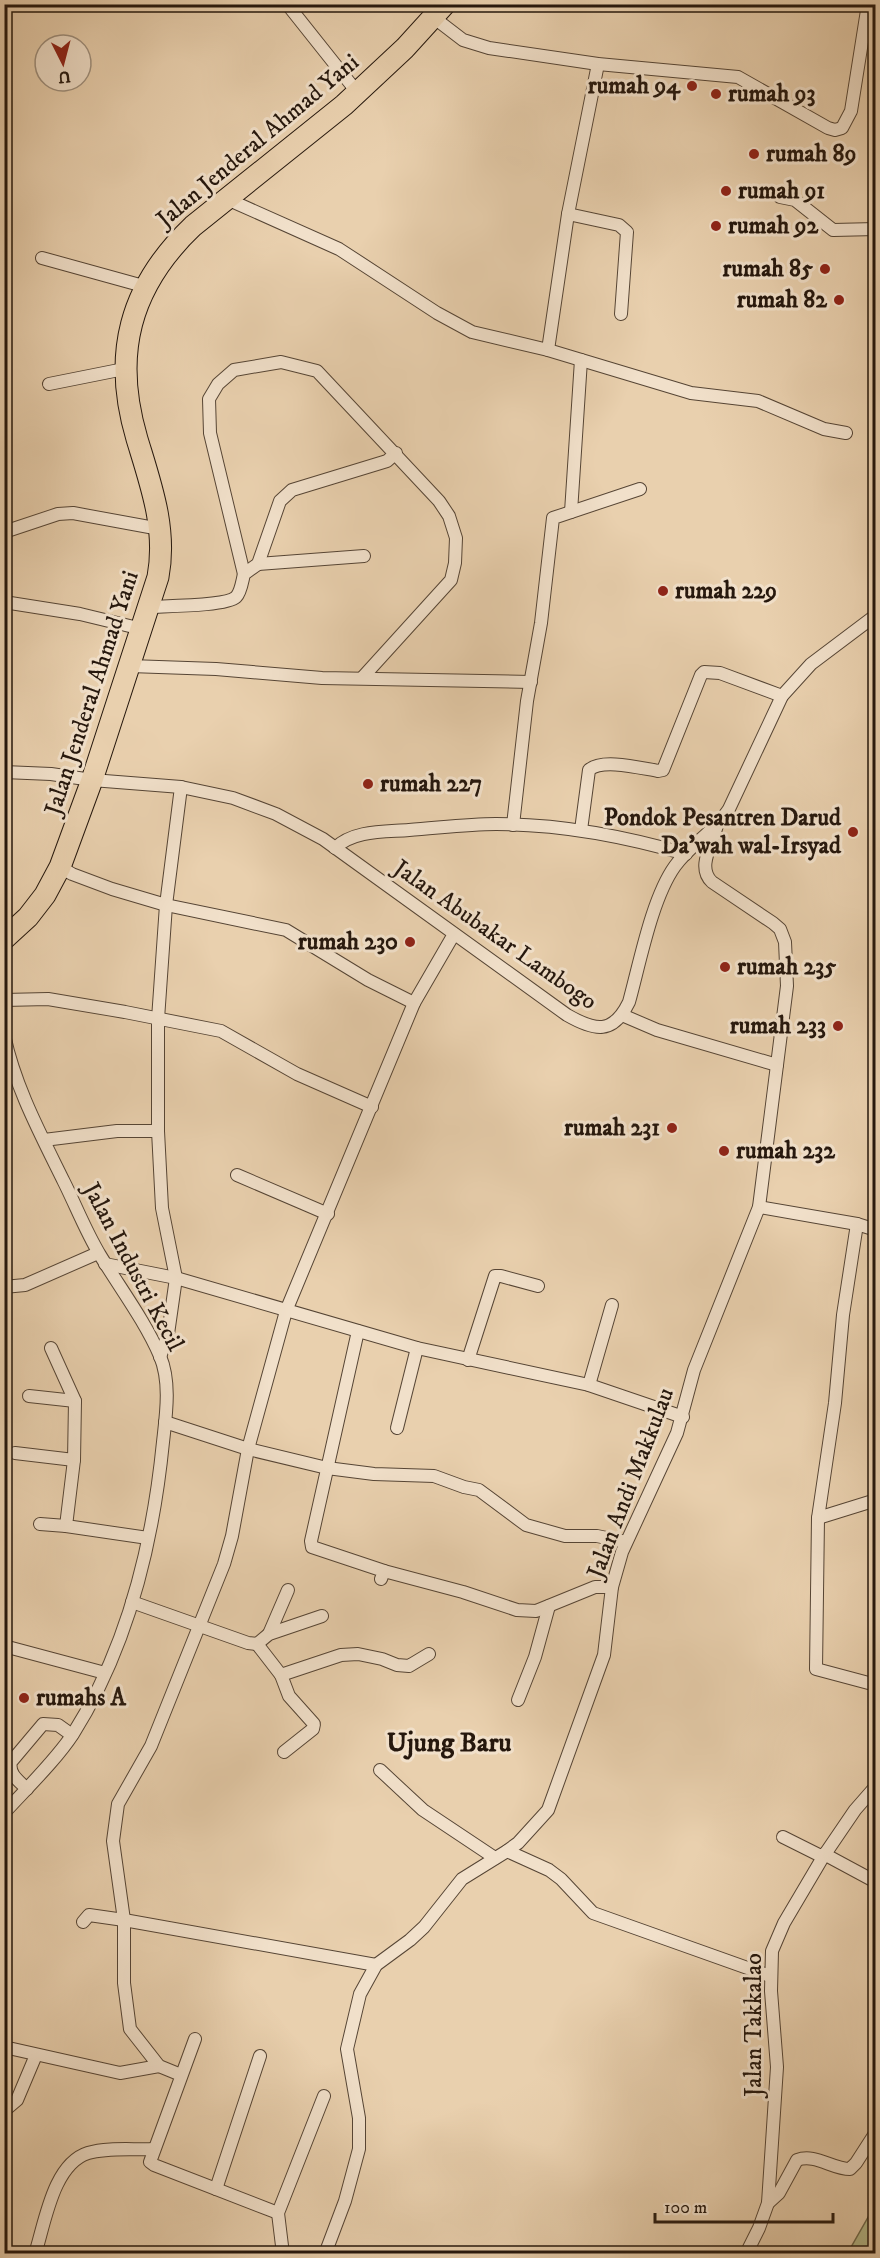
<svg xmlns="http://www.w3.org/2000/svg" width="880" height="2258" viewBox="0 0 880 2258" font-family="'IM FELL DW Pica',serif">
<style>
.grass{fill:#b5bb8b;stroke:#6d694c;stroke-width:1.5}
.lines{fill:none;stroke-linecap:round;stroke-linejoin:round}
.minor-casing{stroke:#564535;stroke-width:14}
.trunk-casing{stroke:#25170d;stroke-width:23}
.minor{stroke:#f1e0ca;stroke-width:12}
.trunk{stroke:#e9d0ae;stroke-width:21}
.poi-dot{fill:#8f2418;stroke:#f1e0ca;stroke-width:2}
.labels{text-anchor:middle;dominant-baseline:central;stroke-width:6;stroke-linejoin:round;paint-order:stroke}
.poi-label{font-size:24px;font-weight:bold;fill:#25170d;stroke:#f1e0ca;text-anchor:start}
.street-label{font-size:24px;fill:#25170d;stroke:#f1e0ca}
.quarter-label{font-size:27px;font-weight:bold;fill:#25170d;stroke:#f1e0ca}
</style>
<rect width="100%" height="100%" fill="#e9d0ae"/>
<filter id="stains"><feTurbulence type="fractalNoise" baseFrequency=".00333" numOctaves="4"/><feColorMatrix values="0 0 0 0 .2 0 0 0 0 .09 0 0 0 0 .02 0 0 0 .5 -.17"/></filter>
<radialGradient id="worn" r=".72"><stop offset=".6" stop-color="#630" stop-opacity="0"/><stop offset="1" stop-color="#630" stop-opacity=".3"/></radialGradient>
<path class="grass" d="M 875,2205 L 875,2253 L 857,2253 L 850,2249 Z"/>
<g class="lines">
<defs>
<g id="minor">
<path d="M 287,4 L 357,92"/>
<path d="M 433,17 L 463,40 L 489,48 L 598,64 L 738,77 L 828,128 L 835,130 L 842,128 L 851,111 L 868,4"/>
<path d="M 598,64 L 568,214 L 548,350 L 691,393 L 758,401 L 824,429 L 846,433"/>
<path d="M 780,197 L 795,200 L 833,230 L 876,229"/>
<path d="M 227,199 L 339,249 L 437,313 L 472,332 L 548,350"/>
<path d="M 568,214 L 619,225 L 627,232 L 621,314"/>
<path d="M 42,258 L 147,287"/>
<path d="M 49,384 L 124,369"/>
<path d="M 571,512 L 581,360"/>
<path d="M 4,532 L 58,514 L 73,513 L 160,529"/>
<path d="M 258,564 L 364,556"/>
<path d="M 244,574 L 210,433 L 209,399 L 218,384 L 234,370 L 281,362 L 317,371 L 439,501 L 449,516 L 456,538 L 455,563 L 451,580 L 362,678"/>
<path d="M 4,602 L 80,614 L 142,629"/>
<path d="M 150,607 C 165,606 227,606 236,597 C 241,592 242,582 244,574 L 258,564 L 280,501 L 292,490 L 387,461 L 396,453"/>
<path d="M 130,666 L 216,669 L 322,678 L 531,682"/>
<path d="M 4,772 L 51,774 L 92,780 L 181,787 L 233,798 L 276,814 L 323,839 L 567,1015 C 595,1031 613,1035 629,1002 C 640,962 652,898 675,866 C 690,845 714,832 729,809 L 782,696 L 811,664 L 876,615"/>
<path d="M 513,825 L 527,701 L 541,623 L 553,518 L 640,489"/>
<path d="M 581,830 L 589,770 C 602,758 640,768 658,771 L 663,770 L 701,675 L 704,672 L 720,673 L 782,696"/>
<path d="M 335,848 C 354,830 384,832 409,830 C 438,828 467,824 496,824 C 561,824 624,836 686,854"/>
<path d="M 60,867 L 72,874 L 112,889 L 166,905 L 286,930 L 368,980 L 414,1003"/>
<path d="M 875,948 L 876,951"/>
<path d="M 4,1000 L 48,999 L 125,1012 L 221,1031 L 297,1074 L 372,1107"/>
<path d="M 622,1015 L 657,1030 L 777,1065"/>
<path d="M 4,1035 C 15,1087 41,1135 64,1182 C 76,1206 86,1232 100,1255 C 120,1288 145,1321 160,1356 C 171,1382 166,1415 163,1442 C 153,1543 128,1647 73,1734 C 56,1760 26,1789 4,1813"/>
<path d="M 44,1140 L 117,1131 L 158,1131"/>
<path d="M 237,1175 L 328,1214"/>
<path d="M 759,1207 L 857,1224 L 876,1230"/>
<path d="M 857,1224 L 843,1315 L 835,1403 L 818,1518 L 876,1500"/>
<path d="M 105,1264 L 176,1278 L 417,1348 L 589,1385 L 683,1417"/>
<path d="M 4,1287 L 25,1285 L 98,1253"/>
<path d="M 358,1331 L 311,1541 L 312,1547 L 384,1571 L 381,1579"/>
<path d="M 51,1348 L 75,1401 L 74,1460 L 66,1526 L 148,1538"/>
<path d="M 160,1357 L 168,1334 L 176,1278 L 162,1208 L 158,1131 L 158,1019 L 166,905 L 181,787"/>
<path d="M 468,1360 L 495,1276 L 501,1276 L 538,1286"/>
<path d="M 589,1385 L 612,1305"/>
<path d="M 29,1396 L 75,1401"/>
<path d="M 165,1422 L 248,1449 L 327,1468 L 374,1474 L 434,1476 L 464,1487 L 479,1490 L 526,1525 L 565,1536 L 597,1536 L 626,1542"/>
<path d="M 397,1428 L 417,1348"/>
<path d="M 15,1453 L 74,1460"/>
<path d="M 818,1518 L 816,1669 L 876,1685"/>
<path d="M 40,1524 L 66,1526"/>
<path d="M 384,1571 L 463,1592 L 517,1610 L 536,1611 L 595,1587 L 612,1587"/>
<path d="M 132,1602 L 248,1643 L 257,1644 L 269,1634 L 322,1616"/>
<path d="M 269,1634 L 288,1590"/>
<path d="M 257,1644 L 281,1675 L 341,1655 L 358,1654 L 382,1659 L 397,1665 L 409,1666 L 429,1654"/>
<path d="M 4,1646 L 105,1673"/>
<path d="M 281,1675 L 289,1696 L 314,1724 L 313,1729 L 284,1752"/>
<path d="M 518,1700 L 535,1657 L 549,1606"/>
<path d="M 380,1770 L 423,1810 L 495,1858"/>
<path d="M 27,1789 C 19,1781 8,1774 11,1762 L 43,1724 L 58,1725 L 72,1735"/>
<path d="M 783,1837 L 823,1857"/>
<path d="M 507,1851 L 549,1870 L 561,1879 L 593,1913 L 770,1976"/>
<path d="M 824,1854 L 876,1882"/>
<path d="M 83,1922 L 89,1915 L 124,1920 L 376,1965"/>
<path d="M 195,2039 L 150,2162 L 154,2165 L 278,2213"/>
<path d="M 4,2047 L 120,2073 L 159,2066"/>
<path d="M 181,2075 L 159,2066 L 130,2029 L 124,1983 L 124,1920 L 113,1841 L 118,1804 L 151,1746 L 224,1564 L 232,1536 L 248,1449 L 286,1311 L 414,1003 L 454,934"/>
<path d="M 4,2111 L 17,2100 L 36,2055"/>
<path d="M 216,2189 L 260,2056"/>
<path d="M 768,2203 L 779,2193 L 797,2160 C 815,2153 832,2169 850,2169 L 856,2163 L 876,2132"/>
<path d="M 35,2254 C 45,2223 53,2164 88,2153 C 108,2147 133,2150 154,2149"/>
<path d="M 283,2254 L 278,2213 L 324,2096"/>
<path d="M 325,2254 L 345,2201 L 359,2149 L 359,2118 L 347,2049 L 360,1994 L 376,1965 L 410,1940 L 424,1927 L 462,1879 L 507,1851 L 518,1843 L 548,1810 L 604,1655 L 612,1587 L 622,1552 L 677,1433 L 694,1370 L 759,1207 L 787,986 L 785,942 L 780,929 L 773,923 L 712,882 C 696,867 713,844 717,825"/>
<path d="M 746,2254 L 759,2228 L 768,2203 L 777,2067 L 771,1991 L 772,1951 L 784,1923 L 823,1857 L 855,1810 L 876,1786"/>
</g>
<path id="trunk" d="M 4,939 L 28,917 L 45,895 L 60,867 L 92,780 L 158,577 C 167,529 151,485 137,439 C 112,355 129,287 193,226 L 344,105 L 405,48 L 445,4"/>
</defs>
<use href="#minor" class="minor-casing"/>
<use href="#trunk" class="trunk-casing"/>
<use href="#minor" class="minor"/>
<use href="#trunk" class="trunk"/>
</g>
<g class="poi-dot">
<circle cx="692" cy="86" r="6"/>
<circle cx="716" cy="94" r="6"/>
<circle cx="754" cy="154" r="6"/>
<circle cx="726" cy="191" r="6"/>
<circle cx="716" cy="226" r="6"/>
<circle cx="825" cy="269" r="6"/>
<circle cx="839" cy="300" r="6"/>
<circle cx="663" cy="591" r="6"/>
<circle cx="368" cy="784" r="6"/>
<circle cx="853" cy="832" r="6"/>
<circle cx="410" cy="942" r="6"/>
<circle cx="725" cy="967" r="6"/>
<circle cx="838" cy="1026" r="6"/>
<circle cx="672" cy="1128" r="6"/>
<circle cx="724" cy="1151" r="6"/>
<circle cx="24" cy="1698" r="6"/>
</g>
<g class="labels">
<g class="poi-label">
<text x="680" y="86" text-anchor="end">rumah 94</text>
<text x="728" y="94">rumah 93</text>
<text x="766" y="154">rumah 89</text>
<text x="738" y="191">rumah 91</text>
<text x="728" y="226">rumah 92</text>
<text x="813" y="269" text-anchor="end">rumah 85</text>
<text x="827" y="300" text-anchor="end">rumah 82</text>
<text x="675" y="591">rumah 229</text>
<text x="380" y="784">rumah 227</text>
<text x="841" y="818" text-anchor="end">Pondok Pesantren Darud<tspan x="841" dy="28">Da'wah wal-Irsyad</tspan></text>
<text x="398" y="942" text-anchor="end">rumah 230</text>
<text x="737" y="967">rumah 235</text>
<text x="826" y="1026" text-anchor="end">rumah 233</text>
<text x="660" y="1128" text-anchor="end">rumah 231</text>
<text x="736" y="1151">rumah 232</text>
<text x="36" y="1698">rumahs A</text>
</g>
<g class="street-label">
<text transform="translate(258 141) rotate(-40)">Jalan Jenderal Ahmad Yani</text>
<text transform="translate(92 693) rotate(-72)">Jalan Jenderal Ahmad Yani</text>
<text transform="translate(495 935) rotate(35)">Jalan Abubakar Lambogo</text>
<text transform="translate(133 1267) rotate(62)">Jalan Industri Kecil</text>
<text transform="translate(631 1483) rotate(-69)">Jalan Andi Makkulau</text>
<text transform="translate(754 2025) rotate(-90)">Jalan Takkalao</text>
</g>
<g class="quarter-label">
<text x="449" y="1743">Ujung Baru</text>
</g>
</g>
<rect width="880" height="2258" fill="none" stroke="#e9d0ae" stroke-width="24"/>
<rect x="6" y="6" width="868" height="2246" fill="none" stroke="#25170d" stroke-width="3"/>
<rect x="12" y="12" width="856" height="2234" fill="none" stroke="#25170d" stroke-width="1.5"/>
<g transform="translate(63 63) rotate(174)"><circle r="28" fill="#f1e0ca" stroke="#9f907e" stroke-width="1.5"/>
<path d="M0-4.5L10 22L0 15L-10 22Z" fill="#8f2418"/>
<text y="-9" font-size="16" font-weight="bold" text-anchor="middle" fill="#25170d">U</text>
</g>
<path d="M655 2213v9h178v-9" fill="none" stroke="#25170d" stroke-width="3"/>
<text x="664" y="2213" font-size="18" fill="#25170d" stroke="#f1e0ca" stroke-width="4.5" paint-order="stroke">100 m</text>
<rect width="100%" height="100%" filter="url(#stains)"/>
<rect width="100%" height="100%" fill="url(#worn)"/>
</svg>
